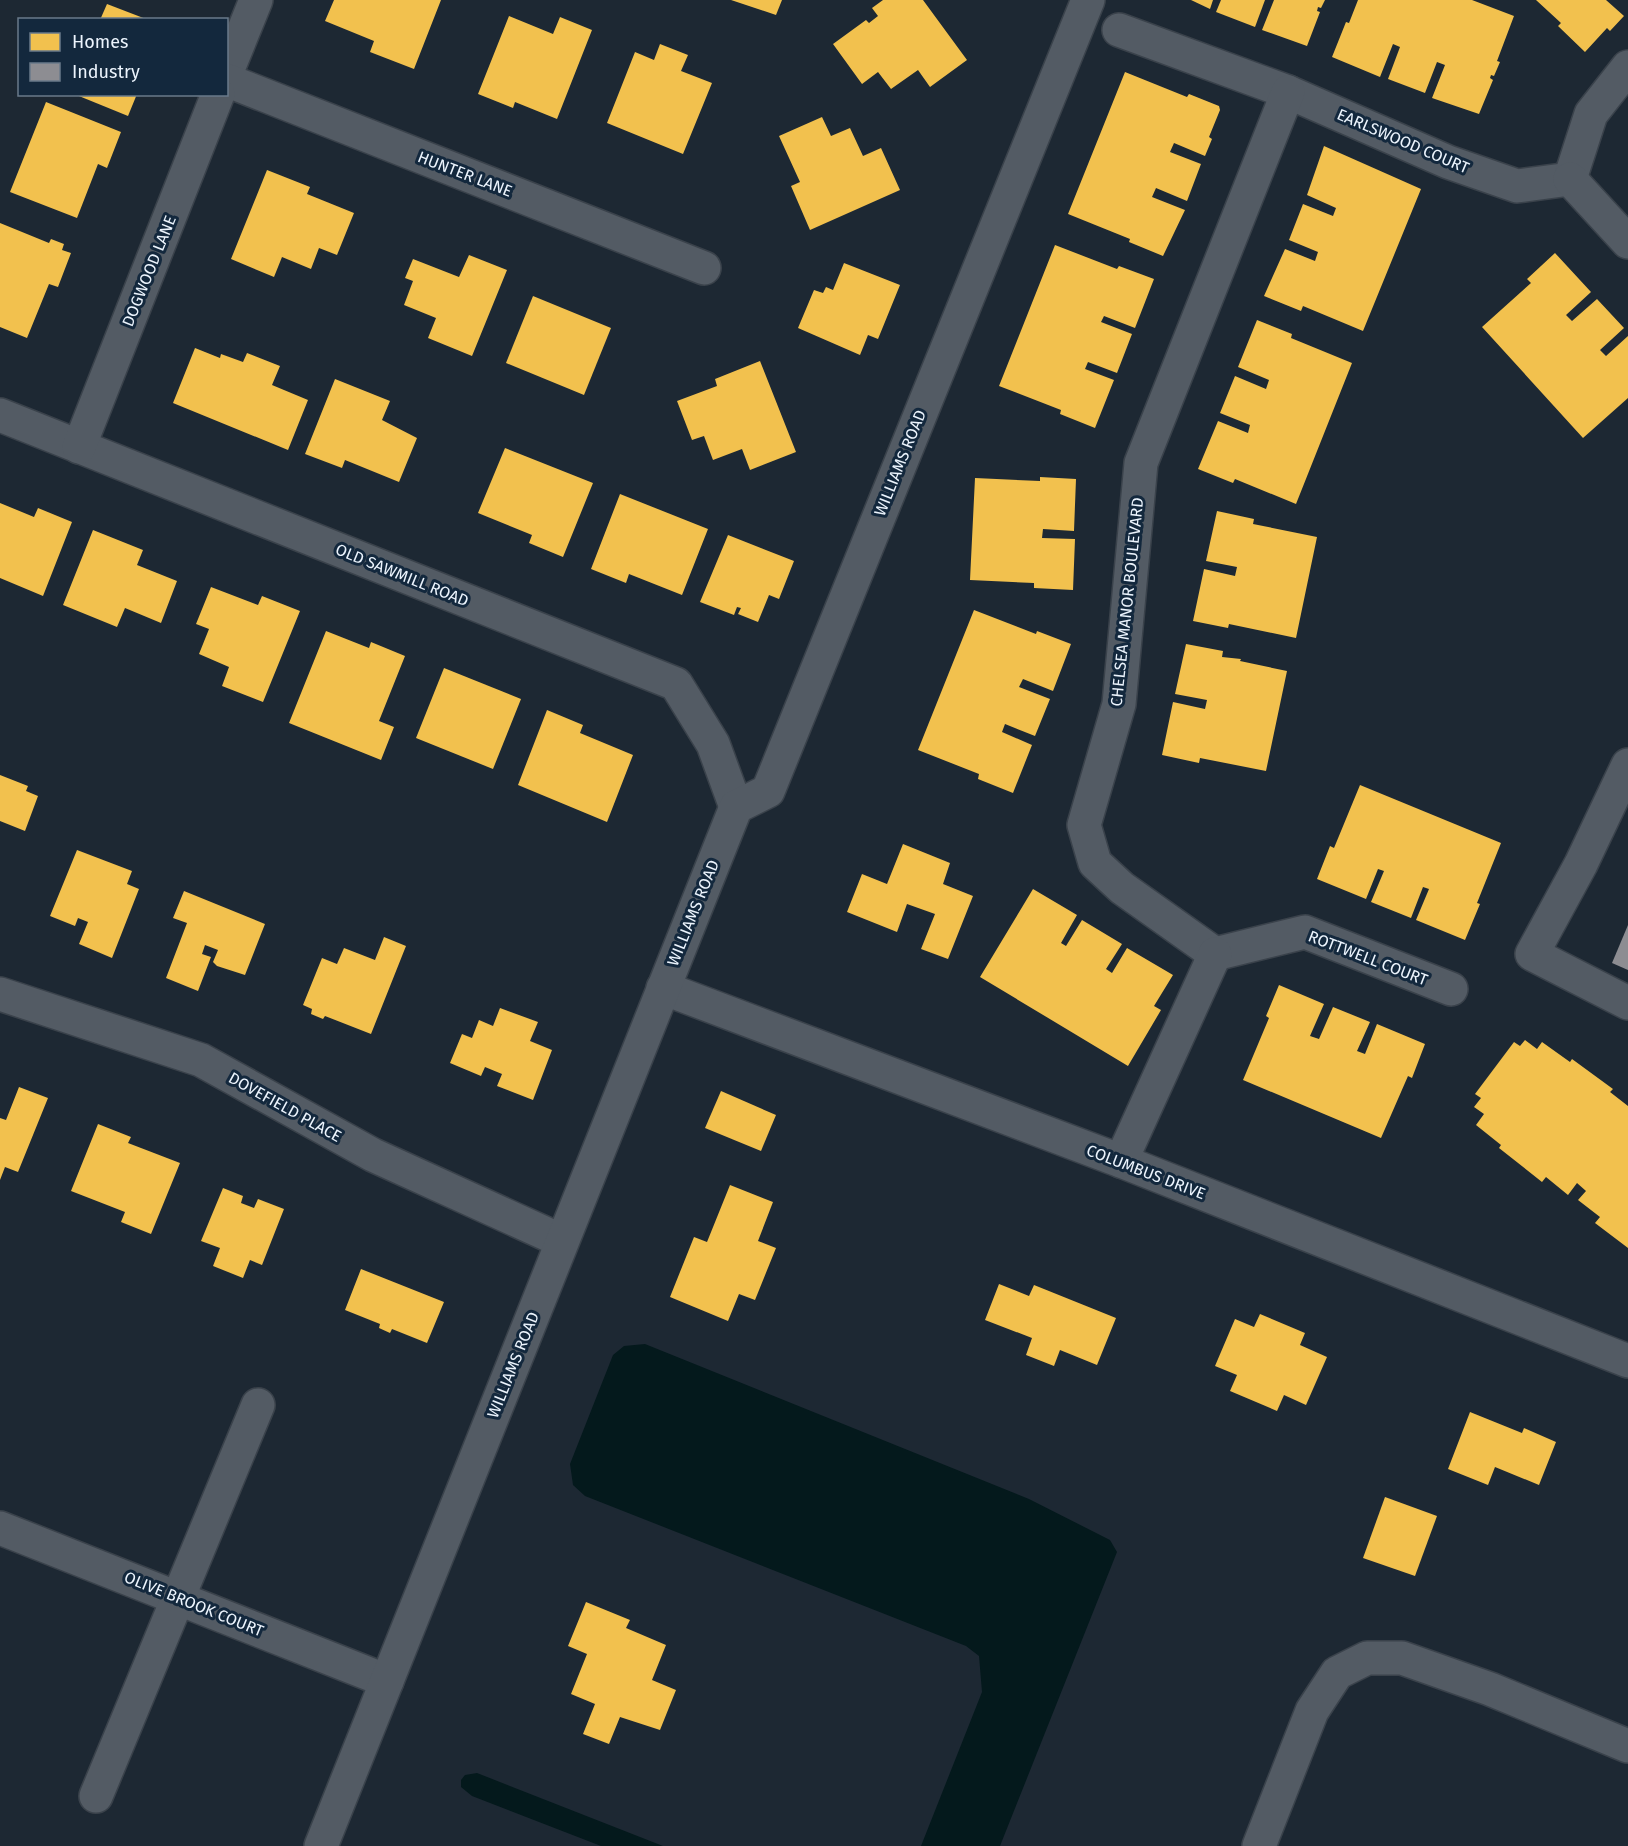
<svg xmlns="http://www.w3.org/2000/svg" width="1628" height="1846" viewBox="0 0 1628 1846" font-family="'Fira Sans',sans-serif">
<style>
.water{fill:#04191c}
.homes{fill:#f2c14e}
.industry{fill:#8d8d92}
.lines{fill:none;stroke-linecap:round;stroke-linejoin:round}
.minor-casing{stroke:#3a424b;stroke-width:36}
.minor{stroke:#535b64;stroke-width:33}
.labels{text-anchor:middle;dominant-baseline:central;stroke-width:6;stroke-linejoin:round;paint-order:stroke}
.street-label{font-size:16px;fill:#ecf4fd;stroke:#13283d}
</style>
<rect width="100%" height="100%" fill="#1d2833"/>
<g class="water">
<path d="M 645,1344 L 1029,1499 L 1110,1540 L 1117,1552 L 1000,1846 L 921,1846 L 982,1692 L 979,1656 L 966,1646 L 585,1496 L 573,1485 L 570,1464 L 613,1355 L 624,1346 Z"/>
<path d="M 477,1773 L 663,1846 L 601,1846 L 472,1796 L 461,1787 L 461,1780 L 465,1775 Z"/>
</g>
<g class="homes">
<path d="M 334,0 L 441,0 L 414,69 L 370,52 L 374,41 L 325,21 Z"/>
<path d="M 731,0 L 782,0 L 776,15 Z"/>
<path d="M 883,0 L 923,0 L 967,60 L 930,87 L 918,70 L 891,89 L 878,72 L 862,84 L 833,44 L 866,20 L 869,23 L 878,16 L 872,8 Z"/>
<path d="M 1191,0 L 1213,0 L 1210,9 Z"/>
<path d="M 1221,0 L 1265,0 L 1255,27 L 1216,12 Z"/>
<path d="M 1274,0 L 1325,0 L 1321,8 L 1318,7 L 1317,11 L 1320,12 L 1307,46 L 1262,30 Z"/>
<path d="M 1358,0 L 1472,0 L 1514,16 L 1497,61 L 1500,62 L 1494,76 L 1491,75 L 1490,78 L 1493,80 L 1479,114 L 1432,98 L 1445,65 L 1437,62 L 1425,93 L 1388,79 L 1400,47 L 1393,44 L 1380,77 L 1332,57 L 1346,22 L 1349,23 Z"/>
<path d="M 1536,0 L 1606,0 L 1624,16 L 1610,31 L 1607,28 L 1585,52 L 1558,26 L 1561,23 Z"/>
<path d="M 107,4 L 146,19 L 146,20 L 100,20 Z"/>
<path d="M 509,16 L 553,34 L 560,17 L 592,30 L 557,119 L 515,102 L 513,108 L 478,94 Z"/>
<path d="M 660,44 L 688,55 L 681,71 L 712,83 L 683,154 L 607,123 L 635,52 L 654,60 Z"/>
<path d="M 1125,72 L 1187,97 L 1189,94 L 1219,106 L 1220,110 L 1209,137 L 1212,139 L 1205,156 L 1174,143 L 1170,152 L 1201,164 L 1187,201 L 1156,188 L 1152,197 L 1185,210 L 1163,256 L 1129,242 L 1130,239 L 1068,214 Z"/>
<path d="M 74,94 L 137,94 L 128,116 Z"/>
<path d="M 46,102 L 121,132 L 107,168 L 98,164 L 77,218 L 10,192 Z"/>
<path d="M 822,117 L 831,136 L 850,128 L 863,156 L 881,148 L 900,190 L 810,230 L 791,186 L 800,182 L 779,136 Z"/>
<path d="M 1324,146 L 1421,189 L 1363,331 L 1303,306 L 1301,311 L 1264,296 L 1285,249 L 1315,261 L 1318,252 L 1289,240 L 1303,204 L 1333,216 L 1336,208 L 1307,195 Z"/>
<path d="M 267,170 L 310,187 L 307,194 L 354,213 L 337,255 L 319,248 L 311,269 L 282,257 L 274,277 L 231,259 Z"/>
<path d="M 0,223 L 49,243 L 51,239 L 64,244 L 62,250 L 71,253 L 58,287 L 49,284 L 27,338 L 0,327 Z"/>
<path d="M 1055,245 L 1117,269 L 1119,266 L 1154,279 L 1135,328 L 1104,316 L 1101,322 L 1132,334 L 1117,373 L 1088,362 L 1085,369 L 1114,380 L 1095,428 L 1060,414 L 1061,410 L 999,386 Z"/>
<path d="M 1555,253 L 1591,292 L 1566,315 L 1572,321 L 1597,299 L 1624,328 L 1600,350 L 1606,356 L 1628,336 L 1628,398 L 1583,438 L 1482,327 L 1531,283 L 1527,279 Z"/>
<path d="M 469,255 L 507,270 L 472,356 L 428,338 L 436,318 L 404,305 L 413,281 L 405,278 L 413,259 L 459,277 Z"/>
<path d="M 844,263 L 900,285 L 878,339 L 868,335 L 860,355 L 798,328 L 814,290 L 823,293 L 826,287 L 833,290 Z"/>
<path d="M 533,296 L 611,328 L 584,395 L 506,363 Z"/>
<path d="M 1257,320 L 1292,334 L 1291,338 L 1352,363 L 1296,504 L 1235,479 L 1233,483 L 1198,469 L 1218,421 L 1248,433 L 1250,425 L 1220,413 L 1235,376 L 1266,389 L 1269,380 L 1238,367 Z"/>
<path d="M 195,348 L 220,358 L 221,354 L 243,362 L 247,353 L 280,366 L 272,385 L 308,400 L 288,450 L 173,403 Z"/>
<path d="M 760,361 L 796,452 L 750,470 L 742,449 L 713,460 L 704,436 L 692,440 L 677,401 L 717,386 L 715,379 Z"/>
<path d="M 335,379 L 390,401 L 382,420 L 417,438 L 399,482 L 345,460 L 342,468 L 305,454 Z"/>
<path d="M 505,448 L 593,483 L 563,557 L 529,543 L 532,535 L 478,513 Z"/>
<path d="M 1040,477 L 1076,479 L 1074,531 L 1043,529 L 1042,538 L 1075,539 L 1073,590 L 1034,588 L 1034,583 L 970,580 L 975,478 L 1040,481 Z"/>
<path d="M 620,494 L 708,529 L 682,595 L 629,574 L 626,583 L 591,569 Z"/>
<path d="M 0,503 L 34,517 L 38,508 L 72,522 L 43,596 L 0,578 Z"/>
<path d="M 1217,511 L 1254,519 L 1253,524 L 1317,537 L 1296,638 L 1229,624 L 1228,628 L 1193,621 L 1204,569 L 1235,576 L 1237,567 L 1206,561 Z"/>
<path d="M 93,530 L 143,550 L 137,565 L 177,581 L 161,623 L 125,608 L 117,627 L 63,605 Z"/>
<path d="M 728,535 L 794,561 L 779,599 L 769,595 L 758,622 L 738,614 L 741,608 L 737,607 L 734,615 L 700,602 Z"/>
<path d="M 211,587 L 258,605 L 262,596 L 300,611 L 263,702 L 222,686 L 229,667 L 199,654 L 209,629 L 196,624 Z"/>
<path d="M 974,610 L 1036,634 L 1037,631 L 1071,644 L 1053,691 L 1023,679 L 1019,687 L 1050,699 L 1035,736 L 1005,724 L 1002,732 L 1032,745 L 1013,793 L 978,779 L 979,774 L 918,750 Z"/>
<path d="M 326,631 L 369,648 L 371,642 L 405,656 L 379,721 L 394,727 L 381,760 L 289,723 Z"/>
<path d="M 1186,644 L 1223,651 L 1222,657 L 1241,659 L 1240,661 L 1287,671 L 1266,771 L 1200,758 L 1199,763 L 1162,755 L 1173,702 L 1205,709 L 1207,700 L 1175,694 Z"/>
<path d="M 444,668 L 521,699 L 493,769 L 416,738 Z"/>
<path d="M 547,710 L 583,725 L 580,733 L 633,755 L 607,822 L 518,785 Z"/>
<path d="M 0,775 L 28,786 L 26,791 L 38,796 L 25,831 L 0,821 Z"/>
<path d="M 1360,785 L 1501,843 L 1477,903 L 1480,904 L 1465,940 L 1416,920 L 1429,889 L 1423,887 L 1411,918 L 1371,902 L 1384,871 L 1378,869 L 1366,899 L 1317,879 L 1330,846 L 1334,848 Z"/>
<path d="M 903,844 L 950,863 L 943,884 L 973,896 L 948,959 L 921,949 L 935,914 L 907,904 L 897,932 L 847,912 L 862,874 L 887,884 Z"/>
<path d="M 77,850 L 132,871 L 127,884 L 139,889 L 112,958 L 79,944 L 88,922 L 78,918 L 75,926 L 50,916 Z"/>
<path d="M 1033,889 L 1077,915 L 1061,943 L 1066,946 L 1082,920 L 1122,944 L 1106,969 L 1112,973 L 1127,948 L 1173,975 L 1154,1006 L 1161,1010 L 1128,1066 L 980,977 Z"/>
<path d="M 184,891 L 265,924 L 245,975 L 217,966 L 213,962 L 218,950 L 205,945 L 202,954 L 211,957 L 198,991 L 166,978 L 187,923 L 173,918 Z"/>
<path d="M 384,937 L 406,946 L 371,1034 L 325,1016 L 323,1019 L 311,1014 L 312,1009 L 303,1005 L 322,958 L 337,964 L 344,948 L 375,960 Z"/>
<path d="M 1279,985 L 1324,1004 L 1310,1036 L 1319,1039 L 1333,1007 L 1370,1022 L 1357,1051 L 1365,1054 L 1377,1024 L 1425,1044 L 1412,1078 L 1408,1076 L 1381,1138 L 1243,1080 L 1269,1018 L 1266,1016 Z"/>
<path d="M 500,1008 L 538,1022 L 530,1041 L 552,1050 L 533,1100 L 497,1086 L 502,1074 L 485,1067 L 481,1076 L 450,1063 L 462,1034 L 472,1038 L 479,1020 L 493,1026 Z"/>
<path d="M 1525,1040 L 1537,1049 L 1542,1042 L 1570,1062 L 1572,1059 L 1613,1089 L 1610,1092 L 1628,1106 L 1628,1248 L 1595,1223 L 1600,1217 L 1578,1200 L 1586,1191 L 1577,1183 L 1568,1195 L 1546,1177 L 1542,1182 L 1499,1148 L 1501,1145 L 1476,1125 L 1484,1114 L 1474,1107 L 1481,1098 L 1475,1094 L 1514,1042 L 1520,1046 Z"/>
<path d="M 19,1087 L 48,1098 L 18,1172 L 5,1167 L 0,1180 L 0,1118 L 6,1120 Z"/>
<path d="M 721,1091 L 776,1115 L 761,1151 L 705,1128 Z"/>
<path d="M 98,1124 L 131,1137 L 128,1143 L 180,1163 L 151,1234 L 121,1222 L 125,1212 L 71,1191 Z"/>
<path d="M 730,1185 L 773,1202 L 758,1241 L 776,1248 L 755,1300 L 739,1294 L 728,1321 L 670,1297 L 694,1237 L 707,1242 Z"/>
<path d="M 223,1188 L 243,1196 L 241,1203 L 254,1208 L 258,1199 L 284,1209 L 262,1265 L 250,1260 L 243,1278 L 213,1266 L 220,1248 L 201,1241 Z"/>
<path d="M 361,1269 L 444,1302 L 427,1343 L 392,1329 L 390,1333 L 379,1328 L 380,1324 L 345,1310 Z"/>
<path d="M 999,1284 L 1029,1296 L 1034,1285 L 1116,1318 L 1097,1365 L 1060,1350 L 1054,1366 L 1026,1355 L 1032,1338 L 985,1320 Z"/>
<path d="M 1260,1314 L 1305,1333 L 1300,1345 L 1327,1357 L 1306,1405 L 1284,1395 L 1277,1411 L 1230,1391 L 1237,1375 L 1215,1366 L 1235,1319 L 1254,1327 Z"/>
<path d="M 1470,1412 L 1522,1433 L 1524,1428 L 1556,1442 L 1539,1485 L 1495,1467 L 1488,1485 L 1448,1469 Z"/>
<path d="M 1385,1497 L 1437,1516 L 1415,1576 L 1363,1558 Z"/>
<path d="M 586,1602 L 630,1620 L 626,1628 L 666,1645 L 652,1680 L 676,1690 L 660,1730 L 620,1717 L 609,1744 L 583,1734 L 595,1704 L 571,1694 L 587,1654 L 568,1646 Z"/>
</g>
<path class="industry" d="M 1628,925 L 1628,970 L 1612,963 Z"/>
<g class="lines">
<defs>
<g id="minor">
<path d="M 1119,30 L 1288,92 L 1448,162 L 1517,186 L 1570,179"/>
<path d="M 226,74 L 256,0"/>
<path d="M 226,80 L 704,268"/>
<path d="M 1570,179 L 1591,114 L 1628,67"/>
<path d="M 1570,179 L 1628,242"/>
<path d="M 0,415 L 676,684 L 713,744 L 736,807"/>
<path d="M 79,447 L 218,94"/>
<path d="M 1628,765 L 1581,864 L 1532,954 L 1628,1003"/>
<path d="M 1215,954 L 1122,888 L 1095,863 L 1084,825 L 1119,704 L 1141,463 L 1288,92"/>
<path d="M 1215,954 L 1305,932 L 1451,989"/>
<path d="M 663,988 L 1121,1161 L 1628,1361"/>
<path d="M 0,994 L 201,1060 L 373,1155 L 562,1241"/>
<path d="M 1121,1161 L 1215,954"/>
<path d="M 0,1528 L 387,1681"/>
<path d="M 96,1796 L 258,1405"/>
<path d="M 321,1846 L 736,807 L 768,791 L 1088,0"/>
<path d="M 1259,1846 L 1312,1711 L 1337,1673 L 1367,1658 L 1402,1658 L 1490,1689 L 1628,1746"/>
</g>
</defs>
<use href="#minor" class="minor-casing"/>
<use href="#minor" class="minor"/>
</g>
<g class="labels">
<g class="street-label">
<text transform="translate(1403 141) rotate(23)">EARLSWOOD COURT</text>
<text transform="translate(465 174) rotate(21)">HUNTER LANE</text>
<text transform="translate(149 271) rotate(-68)">DOGWOOD LANE</text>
<text transform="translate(900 463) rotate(-68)">WILLIAMS ROAD</text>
<text transform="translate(402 575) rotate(22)">OLD SAWMILL ROAD</text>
<text transform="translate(1127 602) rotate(-84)">CHELSEA MANOR BOULEVARD</text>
<text transform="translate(693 913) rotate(-68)">WILLIAMS ROAD</text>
<text transform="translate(1368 958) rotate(21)">ROTTWELL COURT</text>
<text transform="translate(285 1107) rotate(29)">DOVEFIELD PLACE</text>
<text transform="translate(1146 1172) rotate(21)">COLUMBUS DRIVE</text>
<text transform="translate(513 1365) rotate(-68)">WILLIAMS ROAD</text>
<text transform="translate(194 1604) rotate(22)">OLIVE BROOK COURT</text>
</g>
</g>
<rect x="18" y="18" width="210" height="78" fill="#13283d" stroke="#6a7a8a" stroke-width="1.5"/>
<rect x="30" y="33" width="30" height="18" fill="#f2c14e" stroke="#6a7a8a" stroke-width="1.5"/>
<text x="72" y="48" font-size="18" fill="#ecf4fd">Homes</text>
<rect x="30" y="63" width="30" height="18" fill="#8d8d92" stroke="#6a7a8a" stroke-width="1.5"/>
<text x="72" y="78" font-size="18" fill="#ecf4fd">Industry</text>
</svg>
